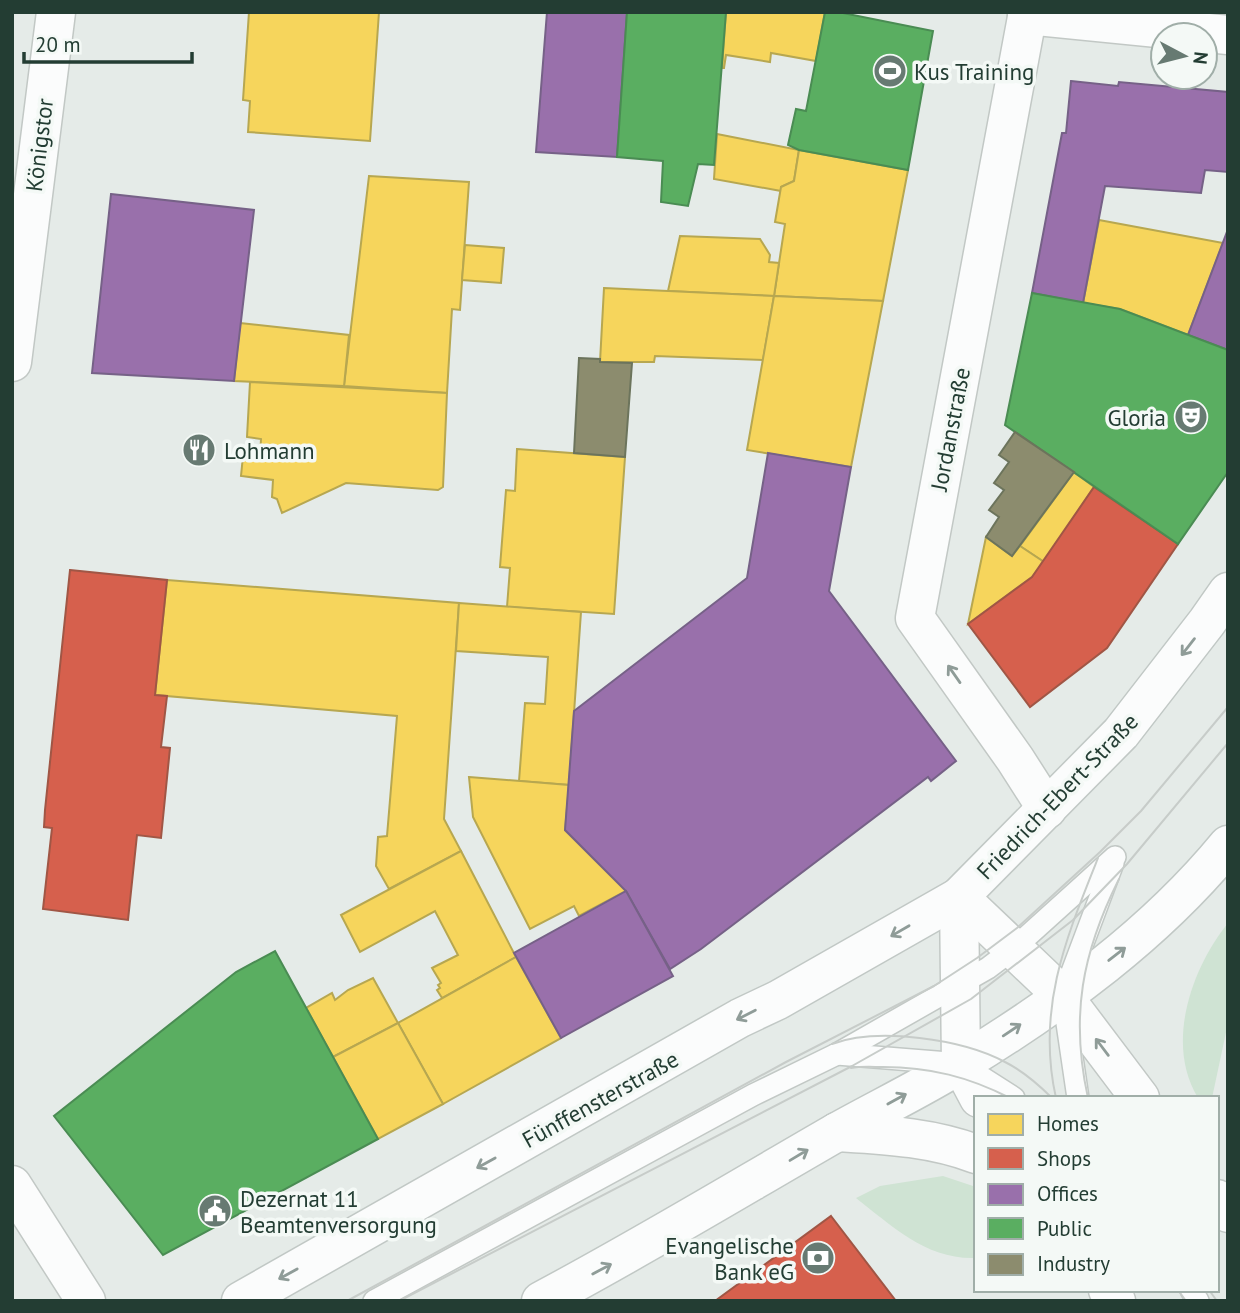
<svg xmlns="http://www.w3.org/2000/svg" width="1240" height="1313" viewBox="0 0 1240 1313" font-family="'PT Sans',sans-serif">
<style>
.green{fill:#cfe3d3}
.homes{fill:#f6d55c;stroke:#b7a750;stroke-width:2}
.shops{fill:#d6604d;stroke:#a05645;stroke-width:2}
.offices{fill:#9970ab;stroke:#766187;stroke-width:2}
.public{fill:#5aae61;stroke:#4a8c53;stroke-width:2}
.industry{fill:#8c8c6e;stroke:#6c745c;stroke-width:2}
.lines{fill:none;stroke-linecap:round;stroke-linejoin:round}
.service-casing{stroke:#c2c8c5;stroke-width:24}
.minor-casing{stroke:#c2c8c5;stroke-width:41}
.tertiary-casing{stroke:#c2c8c5;stroke-width:41}
.secondary-casing{stroke:#c1c8c5;stroke-width:41}
.service{stroke:#fbfcfc;stroke-width:21}
.minor{stroke:#fbfcfc;stroke-width:38}
.tertiary{stroke:#fbfcfc;stroke-width:38}
.secondary{stroke:#fbfcfc;stroke-width:38}
.tram{stroke:#c7ccc9;stroke-width:2}
.oneway{stroke:#8f9c98}
.labels{text-anchor:middle;dominant-baseline:central;stroke-width:7;stroke-linejoin:round;paint-order:stroke}
.poi-label{font-size:23px;fill:#233d33;stroke:#f4f9f6;text-anchor:start}
.street-label{font-size:23px;fill:#233d33;stroke:#f4f9f6}
</style>
<rect width="100%" height="100%" fill="#e5ebe8"/>
<g class="green">
<path d="M 1228,923 L 1228,1023 L 1212,1098 L 1198,1098 C 1165,1044 1191,969 1228,923 Z"/>
<path d="M 943,1176 L 976,1187 L 976,1258 C 927,1260 892,1226 856,1198 L 880,1186 Z"/>
</g>
<g class="homes">
<path d="M 249,12 L 379,12 L 370,141 L 248,132 L 250,101 L 243,100 Z"/>
<path d="M 726,12 L 825,12 L 816,61 L 771,53 L 770,62 L 726,55 L 724,68 L 722,68 Z"/>
<path d="M 717,134 L 799,150 L 794,181 L 781,187 L 781,191 L 714,179 Z"/>
<path d="M 799,150 L 908,170 L 883,301 L 774,296 L 785,224 L 775,222 L 781,187 L 794,181 Z"/>
<path d="M 369,176 L 469,182 L 460,310 L 452,309 L 447,393 L 344,386 Z"/>
<path d="M 1099,220 L 1223,243 L 1188,335 L 1120,309 L 1083,303 Z"/>
<path d="M 680,236 L 760,239 L 770,255 L 769,262 L 779,263 L 774,296 L 668,291 Z"/>
<path d="M 465,245 L 504,248 L 501,283 L 462,280 Z"/>
<path d="M 604,288 L 774,296 L 763,360 L 655,356 L 654,362 L 600,362 Z"/>
<path d="M 774,296 L 883,301 L 851,467 L 747,450 Z"/>
<path d="M 240,323 L 349,335 L 344,386 L 234,381 Z"/>
<path d="M 250,382 L 447,393 L 443,487 L 438,490 L 346,483 L 282,513 L 277,499 L 272,497 L 273,480 L 241,476 L 243,456 L 260,458 L 261,439 L 247,437 Z"/>
<path d="M 517,449 L 625,457 L 614,614 L 507,607 L 510,568 L 500,567 L 506,490 L 515,491 Z"/>
<path d="M 1074,472 L 1094,487 L 1044,562 L 1020,546 Z"/>
<path d="M 986,537 L 1012,556 L 1020,546 L 1044,562 L 1032,577 L 968,624 Z"/>
<path d="M 167,580 L 459,603 L 444,819 L 461,851 L 389,889 L 376,866 L 378,837 L 387,836 L 397,716 L 155,695 Z"/>
<path d="M 459,603 L 581,612 L 569,785 L 519,781 L 525,703 L 545,704 L 548,657 L 456,651 Z"/>
<path d="M 469,777 L 569,785 L 565,830 L 626,891 L 579,916 L 574,906 L 530,929 L 473,817 Z"/>
<path d="M 461,851 L 516,957 L 442,998 L 437,990 L 440,988 L 438,985 L 441,983 L 432,968 L 458,955 L 435,911 L 360,952 L 341,915 Z"/>
<path d="M 516,957 L 561,1038 L 443,1104 L 398,1023 Z"/>
<path d="M 373,978 L 398,1023 L 333,1057 L 306,1008 L 332,993 L 335,1000 L 348,990 Z"/>
<path d="M 398,1023 L 443,1104 L 378,1139 L 333,1057 Z"/>
</g>
<g class="shops">
<path d="M 1094,487 L 1178,544 L 1107,648 L 1030,707 L 968,624 L 1032,577 Z"/>
<path d="M 70,570 L 167,580 L 155,695 L 167,696 L 161,747 L 170,748 L 161,838 L 137,835 L 128,920 L 43,909 L 52,828 L 44,827 L 45,810 Z"/>
<path d="M 831,1216 L 896,1301 L 715,1301 Z"/>
</g>
<g class="offices">
<path d="M 547,12 L 627,12 L 617,157 L 536,152 Z"/>
<path d="M 1071,81 L 1118,86 L 1119,82 L 1228,92 L 1228,172 L 1205,170 L 1201,193 L 1105,186 L 1083,303 L 1032,293 L 1062,133 L 1066,133 Z"/>
<path d="M 111,194 L 254,210 L 234,381 L 92,373 Z"/>
<path d="M 1228,229 L 1228,350 L 1188,335 Z"/>
<path d="M 768,453 L 851,467 L 829,591 L 956,761 L 931,781 L 928,777 L 701,949 L 670,969 L 626,891 L 565,830 L 574,711 L 747,578 Z"/>
<path d="M 626,891 L 673,976 L 561,1038 L 514,953 Z"/>
</g>
<g class="public">
<path d="M 627,12 L 726,12 L 714,165 L 698,164 L 688,206 L 661,202 L 663,161 L 617,157 Z"/>
<path d="M 825,12 L 838,12 L 933,31 L 908,170 L 799,150 L 788,145 L 796,109 L 806,111 Z"/>
<path d="M 1032,293 L 1120,309 L 1228,350 L 1228,472 L 1178,544 L 1005,425 Z"/>
<path d="M 275,951 L 378,1139 L 163,1255 L 54,1116 L 236,972 Z"/>
</g>
<g class="industry">
<path d="M 579,358 L 600,359 L 600,362 L 632,363 L 625,457 L 574,453 Z"/>
<path d="M 1015,432 L 1074,472 L 1012,556 L 986,537 L 999,517 L 989,510 L 1004,490 L 994,483 L 1009,462 L 999,455 Z"/>
</g>
<g class="lines">
<defs>
<g id="service">
<path d="M 837,1054 L 961,1064 L 1014,1098"/>
<path d="M 1078,1098 L 1063,996 L 1113,863"/>
<path d="M 1191,1290 L 1198,1301"/>
<path d="M 374,1301 L 753,1095 L 837,1054 L 988,968 L 1013,949 L 1115,857"/>
</g>
<g id="minor">
<path d="M 1028,12 L 915,618 L 1015,759 L 1047,809"/>
<path d="M 1027,15 L 1228,35"/>
<path d="M 12,362 L 56,12"/>
<path d="M 12,1185 L 86,1301"/>
</g>
<g id="tertiary">
<path d="M 959,897 L 1063,996 L 1140,1098"/>
<path d="M 959,897 L 961,1064 L 979,1098"/>
<path d="M 837,1132 C 885,1135 931,1137 976,1154"/>
<path d="M 1217,1199 L 1228,1213"/>
<path d="M 1108,1290 L 1116,1301"/>
</g>
<g id="secondary">
<path d="M 241,1301 L 740,1018 L 778,1000 L 959,897 L 1121,733 L 1207,622 L 1228,592"/>
<path d="M 541,1301 C 641,1248 738,1189 837,1132 C 878,1109 922,1088 962,1063 C 1060,1003 1155,934 1228,845"/>
</g>
</defs>
<use href="#service" class="service-casing"/>
<use href="#minor" class="minor-casing"/>
<use href="#tertiary" class="tertiary-casing"/>
<use href="#secondary" class="secondary-casing"/>
<use href="#service" class="service"/>
<use href="#minor" class="minor"/>
<use href="#tertiary" class="tertiary"/>
<use href="#secondary" class="secondary"/>
<g class="tram">
<path d="M 832,1044 C 878,1027 962,1039 1005,1062 C 1023,1071 1038,1084 1052,1098"/>
<path d="M 851,1068 C 861,1066 873,1067 883,1067 C 930,1067 969,1077 1010,1098"/>
<path d="M 1056,1098 C 1036,1009 1066,938 1098,858"/>
<path d="M 1088,1098 C 1070,1016 1082,953 1119,879"/>
<path d="M 1178,1290 L 1186,1301"/>
<path d="M 1209,1290 L 1217,1301"/>
<path d="M 347,1301 L 786,1062 L 934,986 L 977,958 L 1017,928 L 1100,852 L 1141,811 L 1228,707"/>
<path d="M 399,1301 L 852,1066 L 971,999 L 1073,920 L 1127,864 L 1228,743"/>
</g>
</g>
<defs><path id="oneway-shaft" d="M-6 0H5M1.5-3L5.5 0L1.5 3" fill="none" stroke-width="1.6" stroke-linecap="round" stroke-linejoin="round" transform="scale(1.75)"/></defs>
<g class="oneway">
<use href="#oneway-shaft" transform="translate(1188 647) rotate(128)"/>
<use href="#oneway-shaft" transform="translate(954 674) rotate(-125)"/>
<use href="#oneway-shaft" transform="translate(900 931) rotate(150)"/>
<use href="#oneway-shaft" transform="translate(1117 954) rotate(-38)"/>
<use href="#oneway-shaft" transform="translate(746 1015) rotate(153)"/>
<use href="#oneway-shaft" transform="translate(1012 1030) rotate(-34)"/>
<use href="#oneway-shaft" transform="translate(1102 1047) rotate(-127)"/>
<use href="#oneway-shaft" transform="translate(897 1099) rotate(-29)"/>
<use href="#oneway-shaft" transform="translate(799 1155) rotate(-31)"/>
<use href="#oneway-shaft" transform="translate(486 1163) rotate(151)"/>
<use href="#oneway-shaft" transform="translate(602 1269) rotate(-28)"/>
<use href="#oneway-shaft" transform="translate(288 1274) rotate(151)"/>
</g>
<defs>
<symbol id="stadium-disc" viewBox="-11 -11 22 22"><circle r="9.5" fill="#677a72" stroke="#f4f9f6"/><path d="M0-5a6.5 5 0 1 0 0 10a6.5 5 0 1 0 0-10ZM-3.5-1.8h7v3.6h-7Z" fill="#fff"/></symbol>
<symbol id="theatre-disc" viewBox="-11 -11 22 22"><circle r="9.5" fill="#677a72" stroke="#f4f9f6"/><path d="M-5-5.5Q0-4 5-5.5V0Q5 5 0 6Q-5 5-5 0ZM-3.3-2.5H-1v1.5H-3.3ZM1-2.5H3.3v1.5H1ZM-2.8 1Q0 5.5 2.8 1Z" fill="#fff"/></symbol>
<symbol id="restaurant-disc" viewBox="-11 -11 22 22"><circle r="9.5" fill="#677a72" stroke="#f4f9f6"/><path d="M-5-6h1v4h1v-4h1v4h1v-4h1v5L-1.5 .5V6h-2V.5L-5-1ZM5-6V6H3V1.5H1.5Q1.5-4 5-6Z" fill="#fff"/></symbol>
<symbol id="civic-disc" viewBox="-11 -11 22 22"><circle r="9.5" fill="#677a72" stroke="#f4f9f6"/><path d="M-.6-6.5H3V-4.5H.6V-3L4-1V1h2V6H-6V1h2V-1L-.6-3ZM-1.2 2.5V6h2.4V2.5Z" fill="#fff"/></symbol>
<symbol id="bank-disc" viewBox="-11 -11 22 22"><circle r="9.5" fill="#677a72" stroke="#f4f9f6"/><path d="M-6-4H6V4H-6ZM0-2.3a2.3 2.3 0 1 0 0 4.6a2.3 2.3 0 1 0 0-4.6Z" fill="#fff"/></symbol>
</defs>
<g fill-rule="evenodd">
<use href="#stadium-disc" x="871" y="52" width="38" height="38"/>
<use href="#theatre-disc" x="1172" y="398" width="38" height="38"/>
<use href="#restaurant-disc" x="180" y="431" width="38" height="38"/>
<use href="#civic-disc" x="196" y="1192" width="38" height="38"/>
<use href="#bank-disc" x="799" y="1239" width="38" height="38"/>
</g>
<g class="labels">
<g class="poi-label">
<text x="914" y="71">Kus Training</text>
<text x="1166" y="417" text-anchor="end">Gloria</text>
<text x="224" y="450">Lohmann</text>
<text x="240" y="1198">Dezernat 11<tspan x="240" dy="26">Beamtenversorgung</tspan></text>
<text x="794" y="1245" text-anchor="end">Evangelische<tspan x="794" dy="26">Bank eG</tspan></text>
</g>
<g class="street-label">
<text transform="translate(39 145) rotate(-83)">Königstor</text>
<text transform="translate(950 429) rotate(-79)">Jordanstraße</text>
<text transform="translate(1057 796) rotate(-46)">Friedrich-Ebert-Straße</text>
<text transform="translate(600 1099) rotate(-29)">Fünffensterstraße</text>
</g>
</g>
<rect width="1240" height="1313" fill="none" stroke="#233d33" stroke-width="28"/>
<rect x="974" y="1096" width="245" height="196" fill="#f4f9f6" stroke="#a0aea8" stroke-width="2"/>
<rect x="988" y="1114" width="35" height="21" fill="#f6d55c" stroke="#a0aea8" stroke-width="2"/>
<text x="1037" y="1131" font-size="21" fill="#233d33">Homes</text>
<rect x="988" y="1148" width="35" height="21" fill="#d6604d" stroke="#a0aea8" stroke-width="2"/>
<text x="1037" y="1166" font-size="21" fill="#233d33">Shops</text>
<rect x="988" y="1184" width="35" height="21" fill="#9970ab" stroke="#a0aea8" stroke-width="2"/>
<text x="1037" y="1201" font-size="21" fill="#233d33">Offices</text>
<rect x="988" y="1218" width="35" height="21" fill="#5aae61" stroke="#a0aea8" stroke-width="2"/>
<text x="1037" y="1236" font-size="21" fill="#233d33">Public</text>
<rect x="988" y="1254" width="35" height="21" fill="#8c8c6e" stroke="#a0aea8" stroke-width="2"/>
<text x="1037" y="1271" font-size="21" fill="#233d33">Industry</text>
<g transform="translate(1184 56) rotate(97)"><circle r="33" fill="#f4f9f6" stroke="#a0aea8" stroke-width="2"/>
<path d="M0-5L12 26L0 18L-12 26Z" fill="#677a72"/>
<text y="-10" font-size="19" font-weight="bold" text-anchor="middle" fill="#233d33">N</text>
</g>
<path d="M24 52v10h168v-10" fill="none" stroke="#233d33" stroke-width="3.5"/>
<text x="35" y="52" font-size="21" fill="#233d33" stroke="#f4f9f6" stroke-width="5" paint-order="stroke">20 m</text>
</svg>
